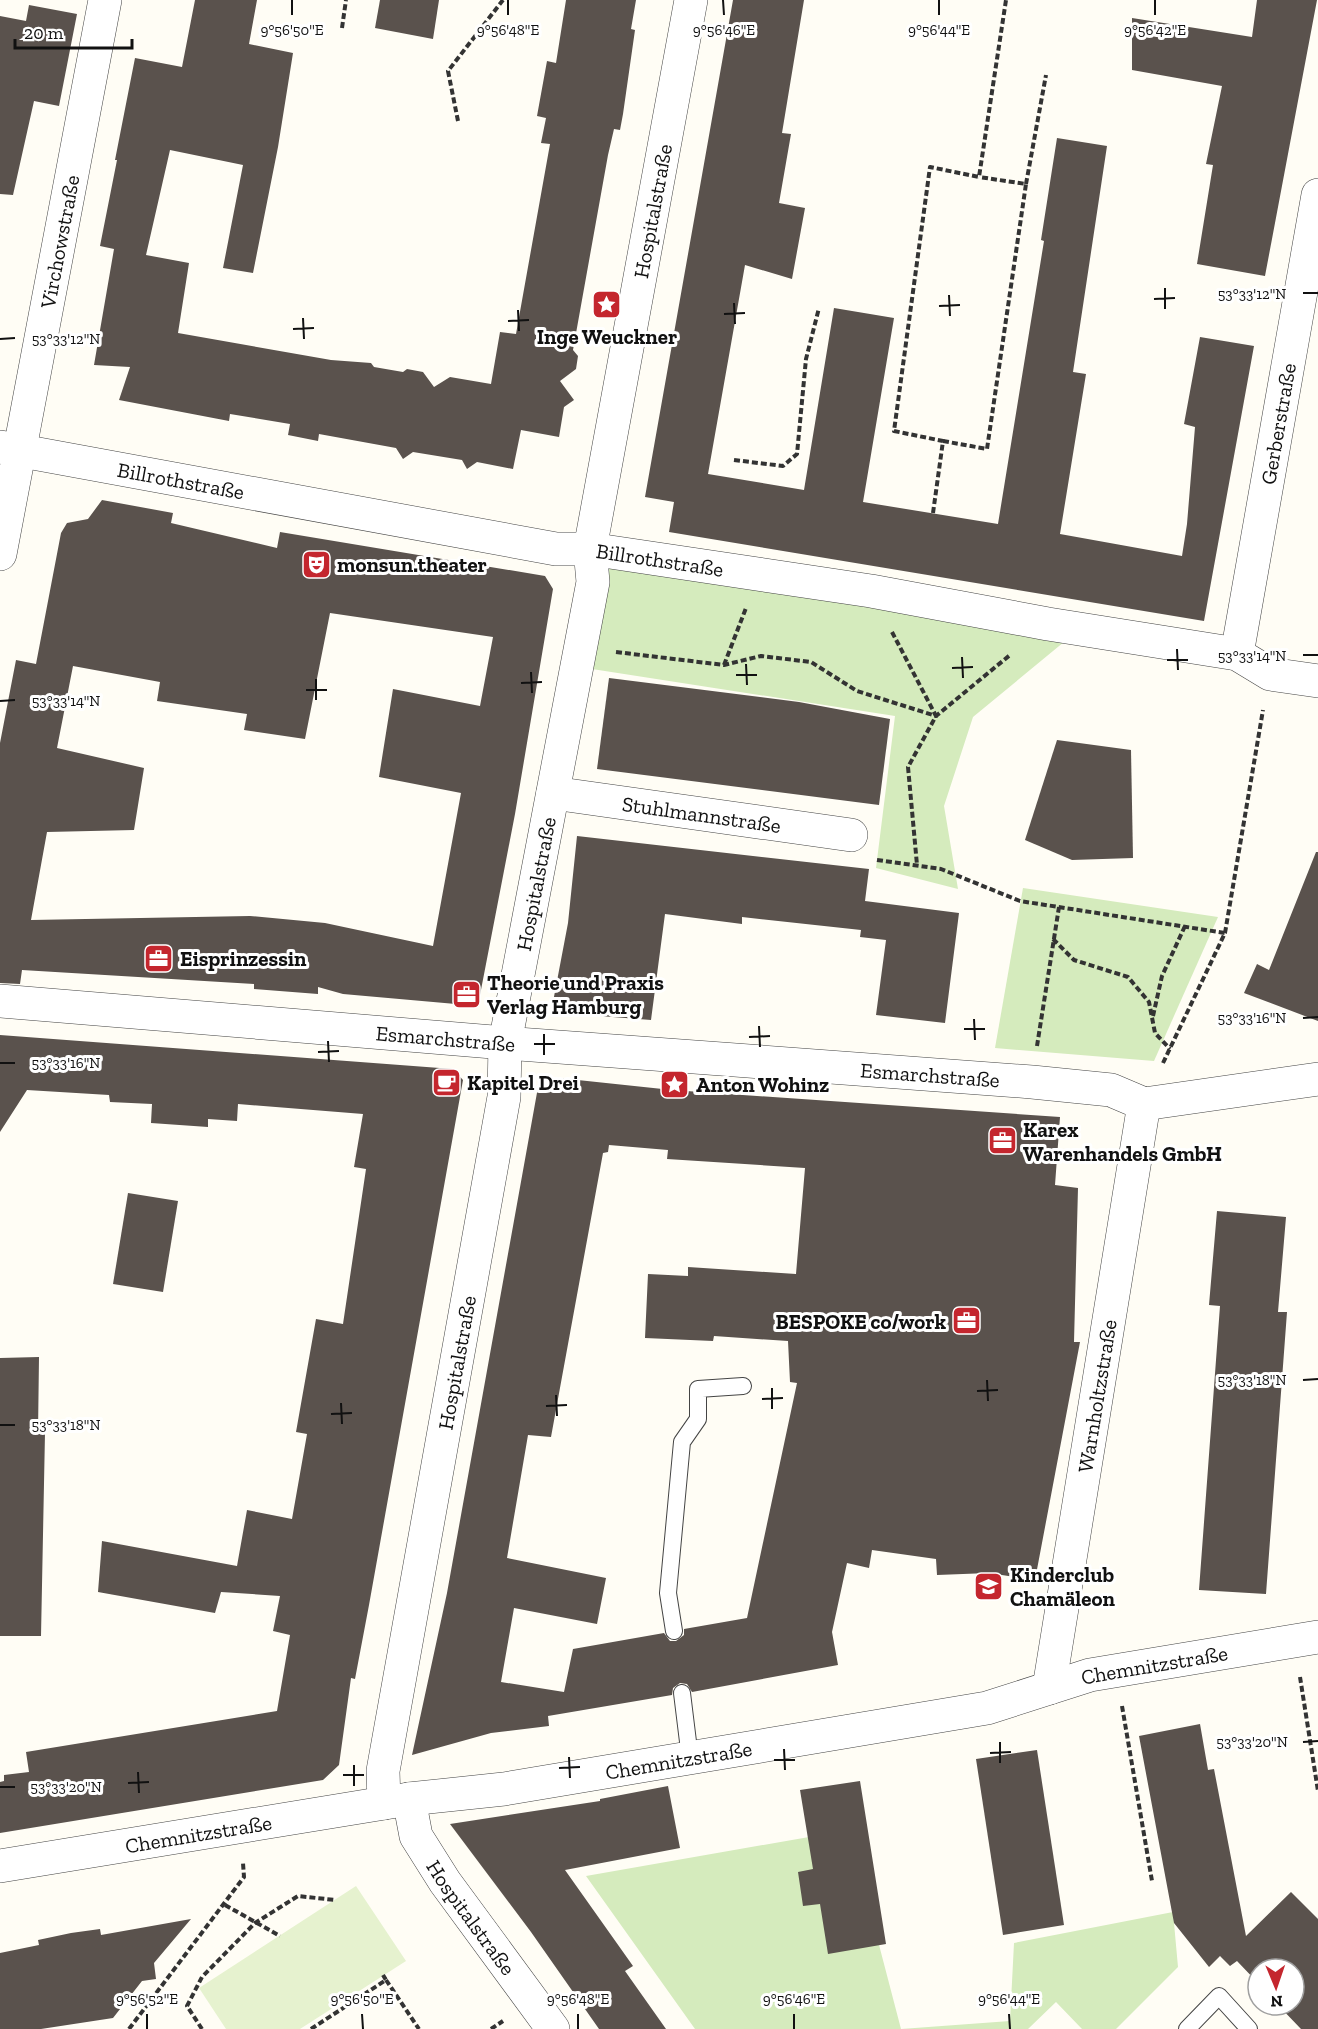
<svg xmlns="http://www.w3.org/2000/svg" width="1318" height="2029" viewBox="0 0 1318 2029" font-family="'Zilla Slab',serif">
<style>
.green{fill:#d5ebbd}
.pitch{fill:#e6f2cf}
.building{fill:#5a524d;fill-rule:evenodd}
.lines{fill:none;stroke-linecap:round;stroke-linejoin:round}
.service-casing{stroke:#444;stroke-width:18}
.minor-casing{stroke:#444;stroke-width:34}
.path{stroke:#333;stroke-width:4;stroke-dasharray:6 3;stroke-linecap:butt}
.service{stroke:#fff;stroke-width:16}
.minor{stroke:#fff;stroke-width:33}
.ticks{fill:none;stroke:#111;stroke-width:2}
.labels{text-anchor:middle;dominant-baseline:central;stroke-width:6;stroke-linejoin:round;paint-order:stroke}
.street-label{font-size:21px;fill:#111;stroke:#fff}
.poi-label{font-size:21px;font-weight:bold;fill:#111;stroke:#fff;text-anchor:start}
.ticks-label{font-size:15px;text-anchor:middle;fill:#111;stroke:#fff;stroke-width:6;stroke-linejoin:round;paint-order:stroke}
</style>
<rect width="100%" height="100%" fill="#fffdf5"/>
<g class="green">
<path d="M 609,562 L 1070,637 L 973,717 L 944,806 L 958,889 L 876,868 L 895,716 L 592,669 Z"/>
<path d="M 1023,888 L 1218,917 L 1154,1061 L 995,1048 Z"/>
<path d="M 849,1830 L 901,2029 L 1010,2021 L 1014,1943 L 1173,1912 L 1178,1967 L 1116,2029 L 1082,2029 L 1056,2002 L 1028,2029 L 695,2029 L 586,1876 Z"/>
</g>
<path class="pitch" d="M 356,1886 L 406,1961 L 300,2029 L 226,2029 L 199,1988 Z"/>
<g class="building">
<path d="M 195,0 L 257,0 L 249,44 L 293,53 L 278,147 L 253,273 L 223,268 L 243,165 L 170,150 L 146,255 L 189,263 L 178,333 L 331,360 L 371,363 L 374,367 L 403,372 L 407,369 L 423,372 L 434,387 L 450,377 L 491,384 L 500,332 L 516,334 L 550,144 L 541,143 L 546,118 L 537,116 L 547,61 L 556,63 L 566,0 L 636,0 L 631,29 L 635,30 L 623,114 L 620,130 L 614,129 L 608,155 L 573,350 L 578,356 L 576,369 L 560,381 L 574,400 L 564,407 L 559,437 L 521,430 L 513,469 L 477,462 L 467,469 L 462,460 L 413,452 L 403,459 L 396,448 L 319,434 L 318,441 L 288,435 L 290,424 L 230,414 L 229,421 L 119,400 L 130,367 L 94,365 L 114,249 L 100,246 L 117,160 L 115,160 L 135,58 L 182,67 Z"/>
<path d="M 380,0 L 439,0 L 433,39 L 375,28 Z"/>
<path d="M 733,0 L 804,0 L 782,133 L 791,134 L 779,203 L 805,208 L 792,279 L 745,265 L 708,474 L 804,490 L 834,308 L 894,318 L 863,502 L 998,524 L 1044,241 L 1041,240 L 1057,138 L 1107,146 L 1073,372 L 1086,374 L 1060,534 L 1182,556 L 1187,524 L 1195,427 L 1184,424 L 1200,337 L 1254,346 L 1204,621 L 669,532 L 674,502 L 645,497 Z"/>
<path d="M 1257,0 L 1317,0 L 1265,276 L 1197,264 L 1213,165 L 1206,164 L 1222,86 L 1132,70 L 1132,18 L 1252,37 Z"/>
<path d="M 29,5 L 77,14 L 59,106 L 34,101 L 13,195 L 0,194 L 0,16 L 26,21 Z"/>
<path d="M 102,500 L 173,513 L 171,523 L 277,548 L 280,532 L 545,576 L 553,589 L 515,814 L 480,995 L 467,1005 L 343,994 L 318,987 L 318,994 L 254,989 L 254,984 L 22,970 L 20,984 L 0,983 L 0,743 L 16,660 L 36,664 L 61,533 L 67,523 L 88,519 ZM 330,613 L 493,637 L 480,706 L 393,689 L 379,777 L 461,793 L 433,946 L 325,923 L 250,916 L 31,920 L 47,832 L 134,830 L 144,768 L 57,748 L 73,666 L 160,682 L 157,701 L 247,714 L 244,730 L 305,739 Z"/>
<path d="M 609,678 L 799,702 L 890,719 L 879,805 L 597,769 Z"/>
<path d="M 1057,740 L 1131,750 L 1133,858 L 1072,860 L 1025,840 Z"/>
<path d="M 577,836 L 869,869 L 865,901 L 959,913 L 945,1023 L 876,1015 L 886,940 L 860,937 L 861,930 L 742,917 L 742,924 L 665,914 L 651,1020 L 561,1013 L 553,1002 L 568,923 Z"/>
<path d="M 1316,852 L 1318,852 L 1318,1021 L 1244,993 L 1257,964 L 1269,970 Z"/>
<path d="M 0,1035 L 453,1069 L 463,1080 L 369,1605 L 355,1679 L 351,1678 L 339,1765 L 323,1780 L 0,1833 L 0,1782 L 4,1781 L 4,1775 L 29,1772 L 26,1752 L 277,1711 L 290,1635 L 273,1631 L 280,1596 L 221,1592 L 215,1613 L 98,1592 L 102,1541 L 237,1566 L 247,1510 L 292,1519 L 307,1434 L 296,1432 L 316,1319 L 343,1324 L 366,1169 L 354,1167 L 363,1114 L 238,1104 L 237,1121 L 208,1119 L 208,1127 L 151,1123 L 152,1104 L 110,1102 L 109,1095 L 27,1090 L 0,1132 Z"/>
<path d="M 540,1076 L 672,1090 L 1060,1117 L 1055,1185 L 1078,1188 L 1074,1342 L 1080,1342 L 1035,1580 L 989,1573 L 937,1575 L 936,1559 L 872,1550 L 869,1568 L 847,1563 L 832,1632 L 838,1665 L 692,1692 L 687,1684 L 680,1683 L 673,1688 L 672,1695 L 548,1716 L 549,1726 L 491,1733 L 412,1755 L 447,1593 ZM 609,1145 L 668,1150 L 667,1159 L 805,1168 L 796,1274 L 688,1267 L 688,1276 L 648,1274 L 645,1338 L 713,1341 L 714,1336 L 788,1341 L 790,1382 L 797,1383 L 747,1618 L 684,1629 L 684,1635 L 676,1641 L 670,1641 L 664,1633 L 573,1649 L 564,1692 L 501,1682 L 514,1608 L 597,1624 L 606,1578 L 507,1558 L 528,1435 L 551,1437 L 603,1153 L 608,1152 Z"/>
<path d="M 128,1193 L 178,1201 L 163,1292 L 113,1284 Z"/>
<path d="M 1217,1211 L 1286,1217 L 1278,1312 L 1287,1312 L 1266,1594 L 1199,1590 L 1220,1306 L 1209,1305 Z"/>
<path d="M 39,1357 L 38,1433 L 45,1433 L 41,1636 L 0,1636 L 0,1358 Z"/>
<path d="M 1200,1724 L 1208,1770 L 1214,1769 L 1246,1936 L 1291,1892 L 1318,1919 L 1318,2029 L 1301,2029 L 1278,2005 L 1294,2005 L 1294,1969 L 1258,1969 L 1258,1983 L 1237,1961 L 1230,1966 L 1220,1956 L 1209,1967 L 1174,1923 L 1139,1736 Z"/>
<path d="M 1037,1750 L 1064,1925 L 1003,1935 L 976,1759 Z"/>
<path d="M 860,1781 L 886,1944 L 828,1954 L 820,1904 L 803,1906 L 798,1872 L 813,1869 L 800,1790 Z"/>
<path d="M 668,1786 L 680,1848 L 565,1870 L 633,1966 L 625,1971 L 666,2029 L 599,2029 L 531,1932 L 450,1824 L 600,1801 L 600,1799 Z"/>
<path d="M 191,1919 L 154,1963 L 156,1979 L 142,1981 L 113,2018 L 41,2029 L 0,2029 L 0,1953 L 39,1945 L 38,1940 L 71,1933 L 100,1929 L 101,1935 Z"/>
</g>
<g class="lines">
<defs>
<g id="service">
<path d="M 674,1631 L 668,1593 L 682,1442 L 698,1419 L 698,1389 L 743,1386"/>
<path d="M 682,1693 L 690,1758"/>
<path d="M 1187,2029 L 1219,1996 L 1249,2029"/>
</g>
<g id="minor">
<path id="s1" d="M 0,447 L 556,549 L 590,549 L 871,591 L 1048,624 L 1237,654 L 1270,674 L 1318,681"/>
<path id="s2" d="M 0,554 L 105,0"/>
<path id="s3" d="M 1237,654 L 1318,195"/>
<path id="s4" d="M 553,793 L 851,835"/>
<path id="s5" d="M 0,1001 L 505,1043 L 1032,1082 L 1111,1090 L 1144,1104 L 1318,1079"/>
<path id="s6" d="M 1049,1688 L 1144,1104"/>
<path id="s7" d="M 409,1799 L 416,1836 L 445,1882 L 553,2029"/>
<path id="s8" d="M 384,1803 L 383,1771 L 504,1097 L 505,1043 L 593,582 L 590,549 L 691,0"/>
<path id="s9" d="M 0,1866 L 409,1799 L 504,1789 L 987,1708 L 1090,1675 L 1318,1637"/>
</g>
</defs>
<use href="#service" class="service-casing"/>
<use href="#minor" class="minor-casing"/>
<g class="path">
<path d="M 342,28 L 346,0"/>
<path d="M 458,121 L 448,71 L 503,0"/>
<path d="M 1026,184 L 1046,75"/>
<path d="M 943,441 L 987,449 L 1026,184 L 979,177"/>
<path d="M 734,460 L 783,466 L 797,454 L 806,359 L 819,308"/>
<path d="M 933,513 L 943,441 L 894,431 L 930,167 L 979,177 L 1006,0"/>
<path d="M 892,632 L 936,716 L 908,767 L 917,865"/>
<path d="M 616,652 L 724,665 L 761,656 L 811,662 L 857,691 L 936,716 L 1010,655"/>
<path d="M 724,665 L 746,608"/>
<path d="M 877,860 L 941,869 L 1020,901 L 1225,933"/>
<path d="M 1053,939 L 1074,960 L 1128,977 L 1149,1002 L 1155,1033 L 1170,1049"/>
<path d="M 1153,1016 L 1162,976 L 1185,926"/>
<path d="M 1037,1046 L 1059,907"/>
<path d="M 1163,1063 L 1225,933 L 1263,710"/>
<path d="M 1300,1677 L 1318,1791"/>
<path d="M 1122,1706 L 1152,1881"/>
<path d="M 225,1905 L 280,1936"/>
<path d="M 386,1980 L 419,2029"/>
<path d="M 129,2029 L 244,1877 L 243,1863"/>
<path d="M 202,2029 L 187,2006 L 202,1977 L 255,1923 L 298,1896 L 335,1900"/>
<path d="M 311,2029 L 386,1980 L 383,1975"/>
<path d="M 491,2029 L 503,2021"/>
</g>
<use href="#service" class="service"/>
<use href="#minor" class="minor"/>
</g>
<path class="ticks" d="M 292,0 L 292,15M 508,0 L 508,15M 723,0 L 724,15M 939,0 L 939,15M 1155,0 L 1155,15M 1165,288 L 1165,309M 1303,293 L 1318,293M 949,295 L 950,316M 1154,299 L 1175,298M 734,303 L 735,324M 939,306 L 960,305M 518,310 L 519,331M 724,314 L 745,313M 303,318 L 304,339M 508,321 L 529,320M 293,329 L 314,328M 0,339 L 15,338M 1177,649 L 1178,670M 1303,655 L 1318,655M 962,657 L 963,678M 1167,660 L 1188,660M 746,664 L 747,685M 952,668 L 973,667M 531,672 L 532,693M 736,675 L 757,675M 316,679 L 316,700M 521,683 L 542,682M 306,690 L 327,690M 0,701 L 15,700M 1303,1018 L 1318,1017M 974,1019 L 975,1040M 759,1026 L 760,1047M 964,1029 L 985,1029M 544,1034 L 544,1055M 749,1037 L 770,1036M 328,1041 L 329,1062M 534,1044 L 555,1044M 318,1052 L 339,1051M 0,1063 L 15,1063M 987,1380 L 988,1401M 1303,1380 L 1318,1379M 772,1388 L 772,1409M 977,1391 L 998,1390M 556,1395 L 557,1416M 762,1399 L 783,1398M 341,1403 L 342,1424M 546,1406 L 567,1405M 331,1414 L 352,1413M 0,1425 L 15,1425M 1000,1742 L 1000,1763M 1303,1742 L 1318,1741M 784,1749 L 785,1770M 990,1753 L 1011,1752M 569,1757 L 570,1778M 774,1760 L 795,1760M 354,1765 L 354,1786M 559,1768 L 580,1767M 138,1772 L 139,1793M 343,1775 L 364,1775M 128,1783 L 149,1782M 0,1787 L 15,1787M 147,2014 L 147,2029M 362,2014 L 363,2029M 578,2014 L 578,2029M 794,2014 L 794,2029M 1009,2014 L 1010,2029"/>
<defs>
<symbol id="sight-square" viewBox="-11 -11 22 22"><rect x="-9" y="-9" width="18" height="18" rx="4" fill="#c4262e" stroke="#fff"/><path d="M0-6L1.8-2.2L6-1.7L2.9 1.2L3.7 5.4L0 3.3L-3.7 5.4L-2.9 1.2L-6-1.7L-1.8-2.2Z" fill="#fff"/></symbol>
<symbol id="theatre-square" viewBox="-11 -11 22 22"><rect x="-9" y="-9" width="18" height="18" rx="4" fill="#c4262e" stroke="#fff"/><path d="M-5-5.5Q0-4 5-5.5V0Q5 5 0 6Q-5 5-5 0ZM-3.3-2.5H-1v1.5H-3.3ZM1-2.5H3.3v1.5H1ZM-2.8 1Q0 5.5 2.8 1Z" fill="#fff"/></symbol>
<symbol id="office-square" viewBox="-11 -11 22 22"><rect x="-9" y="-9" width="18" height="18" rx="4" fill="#c4262e" stroke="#fff"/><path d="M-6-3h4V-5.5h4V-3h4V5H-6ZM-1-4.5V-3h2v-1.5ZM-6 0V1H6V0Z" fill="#fff"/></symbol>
<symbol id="cafe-square" viewBox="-11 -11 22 22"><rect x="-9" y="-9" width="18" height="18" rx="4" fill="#c4262e" stroke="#fff"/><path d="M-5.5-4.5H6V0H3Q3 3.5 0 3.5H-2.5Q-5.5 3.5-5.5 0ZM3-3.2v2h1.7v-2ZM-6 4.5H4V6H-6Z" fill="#fff"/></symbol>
<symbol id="school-square" viewBox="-11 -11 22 22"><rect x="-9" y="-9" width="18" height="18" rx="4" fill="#c4262e" stroke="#fff"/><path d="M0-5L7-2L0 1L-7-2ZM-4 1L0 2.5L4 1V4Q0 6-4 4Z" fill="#fff"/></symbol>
</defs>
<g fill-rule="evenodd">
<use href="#sight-square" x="590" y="288" width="33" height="33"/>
<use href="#theatre-square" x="300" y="548" width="33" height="33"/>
<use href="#office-square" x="142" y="942" width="33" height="33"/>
<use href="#office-square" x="450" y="978" width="33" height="33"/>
<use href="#cafe-square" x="430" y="1066" width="33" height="33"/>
<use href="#sight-square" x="658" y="1068" width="33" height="33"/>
<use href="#office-square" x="986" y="1124" width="33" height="33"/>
<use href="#office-square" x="950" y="1304" width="33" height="33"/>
<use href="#school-square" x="972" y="1570" width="33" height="33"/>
</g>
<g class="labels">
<g class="street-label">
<text stroke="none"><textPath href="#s8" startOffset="1617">Hospitalstraße</textPath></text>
<text stroke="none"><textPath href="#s2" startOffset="318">Virchowstraße</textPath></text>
<text stroke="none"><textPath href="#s3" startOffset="234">Gerberstraße</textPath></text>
<text stroke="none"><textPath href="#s1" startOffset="184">Billrothstraße</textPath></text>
<text stroke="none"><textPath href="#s1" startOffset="670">Billrothstraße</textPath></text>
<text stroke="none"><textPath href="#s4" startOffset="150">Stuhlmannstraße</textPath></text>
<text stroke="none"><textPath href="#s8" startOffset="933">Hospitalstraße</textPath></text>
<text stroke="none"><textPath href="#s5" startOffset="447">Esmarchstraße</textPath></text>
<text stroke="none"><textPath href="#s5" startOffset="933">Esmarchstraße</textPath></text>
<text stroke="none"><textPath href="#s8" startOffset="447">Hospitalstraße</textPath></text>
<text stroke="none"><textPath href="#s6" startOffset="296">Warnholtzstraße</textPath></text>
<text stroke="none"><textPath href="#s9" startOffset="1173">Chemnitzstraße</textPath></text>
<text stroke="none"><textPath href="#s9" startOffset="687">Chemnitzstraße</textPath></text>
<text stroke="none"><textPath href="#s9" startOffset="201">Chemnitzstraße</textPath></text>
<text stroke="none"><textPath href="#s7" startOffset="136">Hospitalstraße</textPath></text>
</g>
<g class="poi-label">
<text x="607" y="336" text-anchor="middle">Inge Weuckner</text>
<text x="337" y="564">monsun.theater</text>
<text x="180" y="958">Eisprinzessin</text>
<text x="487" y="982">Theorie und Praxis<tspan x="487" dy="24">Verlag Hamburg</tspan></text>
<text x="467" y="1082">Kapitel Drei</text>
<text x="696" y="1084">Anton Wohinz</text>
<text x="1023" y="1129">Karex<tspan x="1023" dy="24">Warenhandels GmbH</tspan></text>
<text x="946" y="1321" text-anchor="end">BESPOKE co/work</text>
<text x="1010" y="1574">Kinderclub<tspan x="1010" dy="24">Chamäleon</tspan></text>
</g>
</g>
<g class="ticks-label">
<text x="292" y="35">9°56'50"E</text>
<text x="508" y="35">9°56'48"E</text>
<text x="724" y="35">9°56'46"E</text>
<text x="939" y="35">9°56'44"E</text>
<text x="1155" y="35">9°56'42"E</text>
<text x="1252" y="299">53°33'12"N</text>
<text x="66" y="344">53°33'12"N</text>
<text x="1252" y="661">53°33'14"N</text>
<text x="66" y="706">53°33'14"N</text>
<text x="1252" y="1023">53°33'16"N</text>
<text x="66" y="1068">53°33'16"N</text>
<text x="1252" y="1385">53°33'18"N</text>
<text x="66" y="1430">53°33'18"N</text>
<text x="1252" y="1747">53°33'20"N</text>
<text x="66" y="1792">53°33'20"N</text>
<text x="147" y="2004">9°56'52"E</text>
<text x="362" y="2004">9°56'50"E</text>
<text x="578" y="2004">9°56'48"E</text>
<text x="794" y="2004">9°56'46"E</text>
<text x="1009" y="2004">9°56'44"E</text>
</g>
<g transform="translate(1276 1987) rotate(178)"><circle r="28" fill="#ffffff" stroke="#a0a0a0" stroke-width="1.5"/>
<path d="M0-4.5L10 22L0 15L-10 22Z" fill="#c4262e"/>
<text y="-9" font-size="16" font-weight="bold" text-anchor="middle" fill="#111111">N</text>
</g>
<path d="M15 39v9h117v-9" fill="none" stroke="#111111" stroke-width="3"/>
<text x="24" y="39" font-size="18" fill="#111111" stroke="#ffffff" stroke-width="4.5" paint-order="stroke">20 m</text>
</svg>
